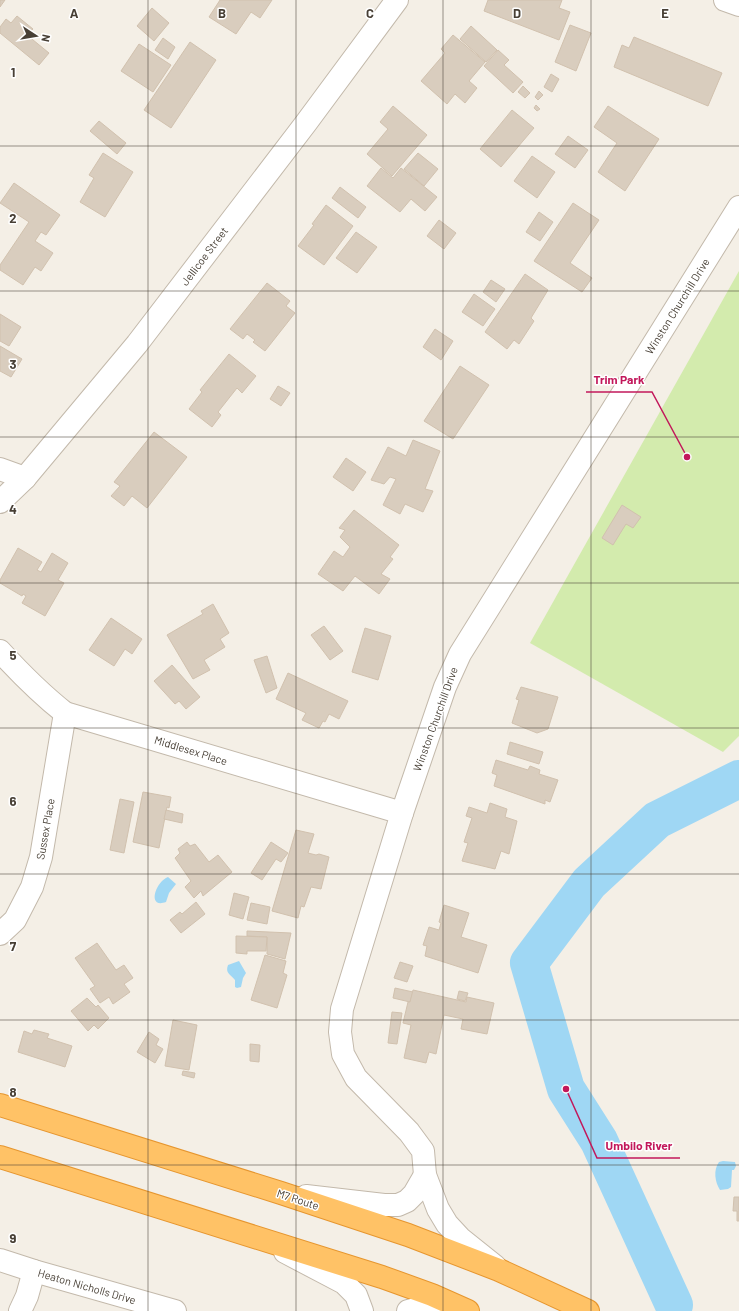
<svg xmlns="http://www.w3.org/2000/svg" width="739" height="1311" viewBox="0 0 739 1311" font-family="Barlow,sans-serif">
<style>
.green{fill:#d3ebad}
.water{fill:#9fd7f4}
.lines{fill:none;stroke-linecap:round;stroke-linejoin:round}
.river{stroke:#9fd7f4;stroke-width:38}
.building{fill:#d9cdbe;stroke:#d1c1ae}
.minor-casing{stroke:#c3b9ab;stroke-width:24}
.highway-casing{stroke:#e6962f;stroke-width:24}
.minor{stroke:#fff;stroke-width:22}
.highway{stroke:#ffc266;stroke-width:22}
.grid{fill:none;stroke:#473f35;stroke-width:1;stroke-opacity:0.55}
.labels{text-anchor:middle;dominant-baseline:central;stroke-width:3;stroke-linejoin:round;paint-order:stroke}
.street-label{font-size:11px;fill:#473f35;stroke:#fff}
.grid-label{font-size:13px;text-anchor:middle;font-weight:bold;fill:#473f35;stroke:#fff;stroke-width:3;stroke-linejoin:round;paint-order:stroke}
.leader{fill:none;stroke:#c2185b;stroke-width:1.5}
.callout-dot{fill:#c2185b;stroke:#fff;stroke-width:1.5}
.callout-label{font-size:12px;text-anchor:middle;font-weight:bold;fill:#c2185b;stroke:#fff;stroke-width:3;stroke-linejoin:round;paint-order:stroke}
</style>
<rect width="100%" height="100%" fill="#f4efe6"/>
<path class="green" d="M 739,271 L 739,736 L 723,752 L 530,643 Z"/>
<g class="water">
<path d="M 168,877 L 176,884 L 169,893 L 166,902 C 147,909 155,882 168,877 Z"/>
<path d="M 239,961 L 246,973 L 243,978 L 241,987 L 237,988 L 235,987 L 235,980 C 230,974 225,973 228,965 Z"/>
<path d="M 723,1161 L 735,1162 L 736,1166 L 734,1170 L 732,1170 L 731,1187 L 728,1189 L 720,1190 C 715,1182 713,1170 719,1162 Z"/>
</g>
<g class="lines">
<path class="river" d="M 674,1305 L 599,1141 L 566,1089 L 529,963 L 589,883 L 657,820 L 739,779"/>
</g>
<g class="building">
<path d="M 0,0 L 5,0 L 0,7 Z"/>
<path d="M 220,0 L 272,0 L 260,18 L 251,12 L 236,34 L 209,17 Z"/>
<path d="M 488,0 L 562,0 L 559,8 L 570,12 L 559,40 L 484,11 Z"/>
<path d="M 152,8 L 169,23 L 154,41 L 137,26 Z"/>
<path d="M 17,16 L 33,29 L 27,35 L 49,53 L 39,65 L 0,33 L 0,27 L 6,19 L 11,23 Z"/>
<path d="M 570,25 L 591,33 L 576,71 L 555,62 Z"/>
<path d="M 471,26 L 497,50 L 486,62 L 460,39 Z"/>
<path d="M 453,35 L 485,62 L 469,81 L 477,88 L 465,103 L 455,94 L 447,104 L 421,81 L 445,53 L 441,49 Z"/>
<path d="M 634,37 L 722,73 L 708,106 L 614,67 L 622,45 L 629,48 Z"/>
<path d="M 163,38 L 175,47 L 168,59 L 155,50 Z"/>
<path d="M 190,42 L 216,60 L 171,128 L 144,110 Z"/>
<path d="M 139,44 L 171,65 L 153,92 L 121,71 Z"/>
<path d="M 498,50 L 509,60 L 504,65 L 523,82 L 513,93 L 484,66 Z"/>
<path d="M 551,74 L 559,79 L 552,92 L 544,87 Z"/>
<path d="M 523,86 L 530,93 L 525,98 L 518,92 Z"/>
<path d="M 539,91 L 543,95 L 538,100 L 535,97 Z"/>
<path d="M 536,105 L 540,109 L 537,111 L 534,108 Z"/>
<path d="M 393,106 L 427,135 L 392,176 L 367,154 L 388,129 L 380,122 Z"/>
<path d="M 608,106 L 659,139 L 625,191 L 598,172 L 617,143 L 594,127 Z"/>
<path d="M 512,110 L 534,128 L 501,167 L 480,149 Z"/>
<path d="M 99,121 L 126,143 L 117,154 L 90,131 Z"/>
<path d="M 568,136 L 588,150 L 575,168 L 555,154 Z"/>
<path d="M 103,153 L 133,172 L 105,217 L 80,202 L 94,178 L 89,175 Z"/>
<path d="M 418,153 L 438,169 L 424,186 L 404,169 Z"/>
<path d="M 532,156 L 555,172 L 537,198 L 514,181 Z"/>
<path d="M 381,168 L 393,178 L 401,168 L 437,197 L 425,211 L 411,199 L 400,212 L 367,186 Z"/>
<path d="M 14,183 L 60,215 L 46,235 L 41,232 L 35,241 L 53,253 L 41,271 L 35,267 L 23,285 L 0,270 L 0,265 L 29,222 L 0,203 Z"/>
<path d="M 340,187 L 366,207 L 358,218 L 332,198 Z"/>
<path d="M 573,203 L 599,220 L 570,263 L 592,278 L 582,292 L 534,261 Z"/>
<path d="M 326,205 L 353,226 L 324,265 L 298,246 L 314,225 L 312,224 Z"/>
<path d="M 539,212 L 553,222 L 540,241 L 526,232 Z"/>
<path d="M 439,220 L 456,233 L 444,249 L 427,236 Z"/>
<path d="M 356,232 L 377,247 L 357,273 L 336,258 Z"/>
<path d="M 525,274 L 548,290 L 531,318 L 534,321 L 519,344 L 514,340 L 507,349 L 485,332 Z"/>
<path d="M 491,280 L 505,289 L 496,302 L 483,292 Z"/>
<path d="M 267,283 L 290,301 L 286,306 L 295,313 L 265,351 L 253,342 L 255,340 L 247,334 L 243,339 L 230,329 Z"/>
<path d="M 474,294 L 495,309 L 483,326 L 462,312 Z"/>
<path d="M 0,314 L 21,327 L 9,346 L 0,341 Z"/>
<path d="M 435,329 L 453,341 L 441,360 L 423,347 Z"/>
<path d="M 0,346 L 22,359 L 11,377 L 0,371 Z"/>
<path d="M 229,354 L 256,376 L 242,393 L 237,388 L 218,412 L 221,415 L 212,427 L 189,409 L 202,392 L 200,390 Z"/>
<path d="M 460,366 L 489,385 L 453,439 L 424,421 Z"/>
<path d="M 278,386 L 290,393 L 281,406 L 270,399 Z"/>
<path d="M 154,432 L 187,457 L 147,508 L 132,496 L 124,506 L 111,496 L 120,486 L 114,482 Z"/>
<path d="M 413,440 L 440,451 L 425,489 L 433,491 L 423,512 L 405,504 L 400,514 L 383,505 L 396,479 L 390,477 L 384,484 L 371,480 L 388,447 L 406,456 Z"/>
<path d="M 346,458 L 366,472 L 353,491 L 333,477 Z"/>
<path d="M 622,505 L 641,517 L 633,528 L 626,524 L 613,545 L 602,538 Z"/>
<path d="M 354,510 L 399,545 L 390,557 L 393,559 L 381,574 L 390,579 L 379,594 L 355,576 L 343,591 L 318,574 L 334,551 L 343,557 L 350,547 L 340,537 L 345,530 L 339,528 Z"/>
<path d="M 18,548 L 42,562 L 37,570 L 41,572 L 52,553 L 68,563 L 58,580 L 64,583 L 45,616 L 22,603 L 26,596 L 23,594 L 22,596 L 0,583 L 0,580 Z"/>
<path d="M 213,604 L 229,633 L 220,639 L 225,647 L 204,660 L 210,670 L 193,679 L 167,635 L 203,614 L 201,611 Z"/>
<path d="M 111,618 L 142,639 L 132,654 L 125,649 L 114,666 L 89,650 Z"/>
<path d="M 324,626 L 343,651 L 330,660 L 311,635 Z"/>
<path d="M 365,628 L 391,636 L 378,680 L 352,672 Z"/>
<path d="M 267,656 L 277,688 L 266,693 L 254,660 Z"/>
<path d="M 172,665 L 200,697 L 186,709 L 179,701 L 175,704 L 154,681 Z"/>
<path d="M 288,673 L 348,701 L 339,719 L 329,714 L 325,722 L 323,721 L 319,728 L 302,720 L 306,713 L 276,699 Z"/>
<path d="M 521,687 L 558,697 L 548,729 L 537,733 L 512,723 L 519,700 L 516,699 Z"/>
<path d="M 510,742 L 543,752 L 539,764 L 507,754 Z"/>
<path d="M 496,760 L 528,770 L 530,766 L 540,770 L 539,774 L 558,780 L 550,802 L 545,800 L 545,804 L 494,786 L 497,775 L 492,773 Z"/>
<path d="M 143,792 L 171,797 L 169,808 L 167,807 L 159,848 L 133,842 Z"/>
<path d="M 120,799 L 134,802 L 124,853 L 110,850 Z"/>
<path d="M 490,803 L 507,809 L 505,817 L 517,821 L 509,854 L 501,851 L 495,869 L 462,861 L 468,843 L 464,842 L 472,818 L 466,816 L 469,807 L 487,813 Z"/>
<path d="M 166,810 L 183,814 L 182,823 L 164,819 Z"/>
<path d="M 296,830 L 314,834 L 308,853 L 316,855 L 319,854 L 329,857 L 321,889 L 311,887 L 304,907 L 301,906 L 298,918 L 272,911 Z"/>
<path d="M 187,842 L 190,846 L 195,844 L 209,862 L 218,855 L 232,872 L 203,896 L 201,891 L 194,898 L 185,887 L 191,881 L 175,858 L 180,853 L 178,849 Z"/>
<path d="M 271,842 L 288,853 L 281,862 L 276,859 L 262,880 L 251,873 Z"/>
<path d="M 234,893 L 249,897 L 243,919 L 229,915 Z"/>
<path d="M 196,902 L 205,914 L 181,933 L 170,920 L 180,912 L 182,914 Z"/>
<path d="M 251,903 L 270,907 L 267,924 L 247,920 Z"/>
<path d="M 444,905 L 469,913 L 461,937 L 487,945 L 478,973 L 425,956 L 427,946 L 423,945 L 429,927 L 439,930 L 441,923 L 439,922 Z"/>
<path d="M 247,931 L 291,933 L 285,959 L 267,954 L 267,937 L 247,936 Z"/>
<path d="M 236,936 L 267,937 L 266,951 L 247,951 L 247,954 L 236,953 Z"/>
<path d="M 97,943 L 116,970 L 124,965 L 133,978 L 124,984 L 130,992 L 113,1004 L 109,997 L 100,1003 L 90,989 L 95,986 L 75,958 Z"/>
<path d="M 265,955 L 286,961 L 283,973 L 287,975 L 277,1008 L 251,1000 Z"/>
<path d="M 400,962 L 413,966 L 407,982 L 394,978 Z"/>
<path d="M 395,988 L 413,992 L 410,1002 L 393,998 Z"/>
<path d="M 413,990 L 466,1002 L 467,997 L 494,1003 L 487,1034 L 461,1029 L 463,1019 L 444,1015 L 436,1054 L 429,1052 L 426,1063 L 404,1058 L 411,1025 L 403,1023 L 408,1002 L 410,1002 Z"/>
<path d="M 459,991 L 468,993 L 465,1001 L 457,999 Z"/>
<path d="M 87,998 L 96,1007 L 98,1005 L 109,1018 L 98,1029 L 94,1025 L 88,1031 L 71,1011 Z"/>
<path d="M 392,1012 L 402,1013 L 397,1044 L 388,1043 Z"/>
<path d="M 173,1020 L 197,1025 L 189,1070 L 165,1066 Z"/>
<path d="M 34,1030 L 49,1034 L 47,1038 L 72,1046 L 65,1067 L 18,1052 L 24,1031 L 32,1034 Z"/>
<path d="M 149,1032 L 159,1039 L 156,1045 L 163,1049 L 155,1063 L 137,1052 Z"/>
<path d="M 250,1044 L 260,1045 L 259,1062 L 250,1061 Z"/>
<path d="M 183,1071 L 195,1073 L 194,1078 L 182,1075 Z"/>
<path d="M 734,1197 L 739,1197 L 739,1221 L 737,1221 L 737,1211 L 733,1211 Z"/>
</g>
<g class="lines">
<defs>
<g id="minor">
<path d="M 725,0 L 739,5"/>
<path d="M 0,469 L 25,478"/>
<path d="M 0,502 L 25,478 L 137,344 L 306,123 L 397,0"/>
<path d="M 0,651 C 21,674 41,694 65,713 L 402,813"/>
<path d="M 0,934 L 15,920 L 32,887 L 41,857 L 65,713"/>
<path d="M 306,1196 L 384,1205 L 398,1205 L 407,1201 L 414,1194 L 425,1175"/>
<path d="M 285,1252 L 344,1283 L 356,1295 L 362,1311"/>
<path d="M 0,1260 L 34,1271 L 175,1311"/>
<path d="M 495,1266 L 460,1238 L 447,1224 L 438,1209 L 425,1175 L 423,1151 L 409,1132 L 356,1078 L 343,1054 L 340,1032 L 342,1009 L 402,813 L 445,687 L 460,654 L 739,207"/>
<path d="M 20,1311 L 27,1296 L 34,1271"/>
<path d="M 408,1311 L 415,1309 L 431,1311"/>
</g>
<g id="highway">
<path d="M 0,1105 L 281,1193 L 408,1235 L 499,1270 L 588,1311"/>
<path d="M 0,1157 L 382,1277 L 432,1295 L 468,1311"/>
</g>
</defs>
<use href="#minor" class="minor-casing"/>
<use href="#highway" class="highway-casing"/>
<use href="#minor" class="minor"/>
<use href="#highway" class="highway"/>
</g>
<path class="grid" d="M 148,0 L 148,1311M 296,0 L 296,1311M 443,0 L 443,1311M 591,0 L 591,1311M 0,146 L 739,146M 0,291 L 739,291M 0,437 L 739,437M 0,583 L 739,583M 0,728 L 739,728M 0,874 L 739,874M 0,1020 L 739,1020M 0,1165 L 739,1165"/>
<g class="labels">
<g class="street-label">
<text transform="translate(204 256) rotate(-53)">Jellicoe Street</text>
<text transform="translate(677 306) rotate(-58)">Winston Churchill Drive</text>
<text transform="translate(435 719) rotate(-70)">Winston Churchill Drive</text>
<text transform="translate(191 750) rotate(17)">Middlesex Place</text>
<text transform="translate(45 829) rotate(-80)">Sussex Place</text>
<text transform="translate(298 1199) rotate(18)">M7 Route</text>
<text transform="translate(87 1286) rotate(16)">Heaton Nicholls Drive</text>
</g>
</g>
<g class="grid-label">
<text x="74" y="18">A</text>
<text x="222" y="18">B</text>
<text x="370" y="18">C</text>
<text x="517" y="18">D</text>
<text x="665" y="18">E</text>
<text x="13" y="77">1</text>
<text x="13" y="223">2</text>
<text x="13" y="369">3</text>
<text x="13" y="514">4</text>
<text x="13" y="660">5</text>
<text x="13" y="806">6</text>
<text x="13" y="951">7</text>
<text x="13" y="1097">8</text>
<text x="13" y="1243">9</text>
</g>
<path class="leader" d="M687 457L652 392H586M566 1089L597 1158H680"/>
<g class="callout-dot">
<circle cx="687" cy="457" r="4"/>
<circle cx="566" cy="1089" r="4"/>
</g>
<g class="callout-label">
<text x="619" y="384">Trim Park</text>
<text x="639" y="1150">Umbilo River</text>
</g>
<g transform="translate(36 36) rotate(102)" stroke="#ffffff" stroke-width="3" paint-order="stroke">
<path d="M0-3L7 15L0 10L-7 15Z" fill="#473f35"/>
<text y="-6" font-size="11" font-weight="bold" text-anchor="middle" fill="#473f35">N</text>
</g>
</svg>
